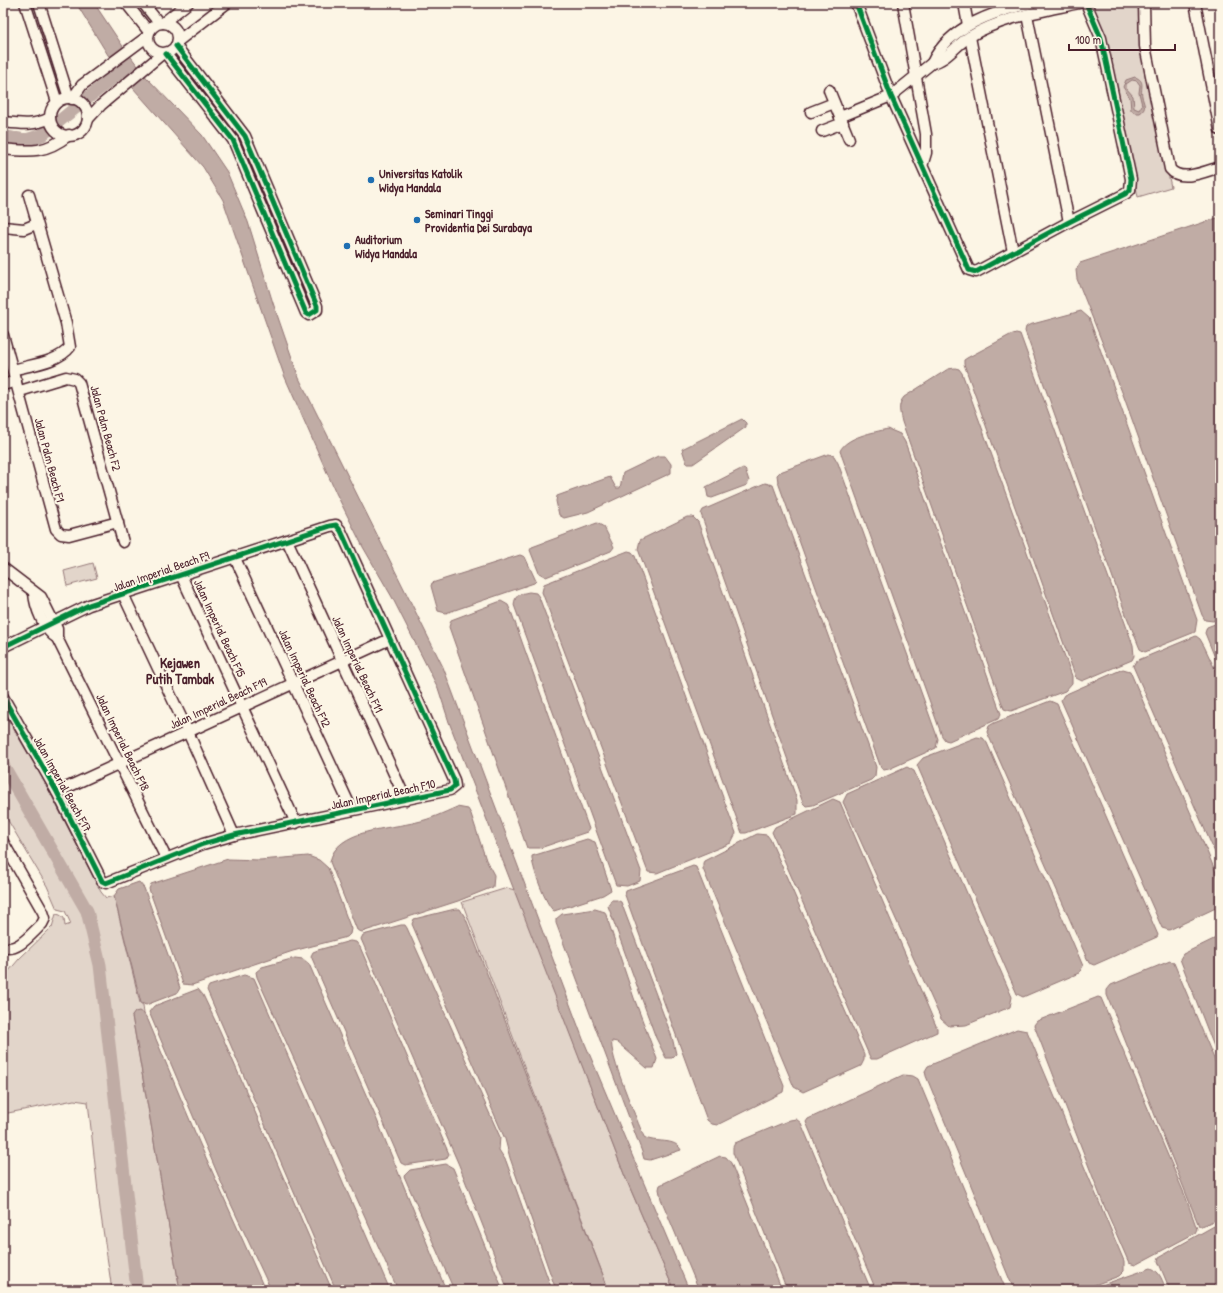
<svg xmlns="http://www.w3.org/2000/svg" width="1223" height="1293" viewBox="0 0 1223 1293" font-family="'Patrick Hand',sans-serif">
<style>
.green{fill:#e2d5ca;stroke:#967a7a}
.water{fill:#c0aca5;stroke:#917474;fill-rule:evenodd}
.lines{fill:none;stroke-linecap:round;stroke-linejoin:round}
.river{stroke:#c0aca5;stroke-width:13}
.minor-casing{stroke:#4a1f2b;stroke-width:13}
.minor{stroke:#fcf5e5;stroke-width:10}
.cycleway-casing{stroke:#fcf5e5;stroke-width:8}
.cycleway{stroke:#00873e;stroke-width:5}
.poi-dot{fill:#1f6fb2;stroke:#fcf5e5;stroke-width:1.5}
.labels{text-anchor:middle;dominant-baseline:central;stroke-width:4;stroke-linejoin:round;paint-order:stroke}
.poi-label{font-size:12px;font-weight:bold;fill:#4a1f2b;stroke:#fcf5e5;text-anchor:start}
.street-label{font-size:12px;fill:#4a1f2b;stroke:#fcf5e5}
.quarter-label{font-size:14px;font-weight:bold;fill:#4a1f2b;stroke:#fcf5e5}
</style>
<rect width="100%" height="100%" fill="#fcf5e5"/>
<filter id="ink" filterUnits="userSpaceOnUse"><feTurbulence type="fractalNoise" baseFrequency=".025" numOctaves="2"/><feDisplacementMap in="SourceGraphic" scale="8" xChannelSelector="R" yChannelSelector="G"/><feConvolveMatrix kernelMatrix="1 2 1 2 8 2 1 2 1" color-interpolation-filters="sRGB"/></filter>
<g filter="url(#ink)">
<g class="green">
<path d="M 1091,3 L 1140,3 L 1139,27 L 1140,40 L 1171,187 L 1138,197 L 1105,33 Z"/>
<path d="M 93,563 L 97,578 L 67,586 L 64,571 Z"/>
<path d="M 3,711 L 42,777 L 101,892 L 106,898 L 114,896 L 140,1003 L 143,1005 L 144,1014 L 136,1012 L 132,1016 L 180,1290 L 112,1290 L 100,1209 L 88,1102 L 74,1100 L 3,1114 L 3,978 L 19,959 L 52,927 L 56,914 L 60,915 L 64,918 L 65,926 L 71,924 L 65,911 L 57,909 L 47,886 L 3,812 Z"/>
<path d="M 507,888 L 515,890 L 624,1174 L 674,1290 L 604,1290 L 606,1283 L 462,902 Z"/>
</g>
<g class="water">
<path d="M 76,3 L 94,3 L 122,45 L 147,78 L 202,135 L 227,172 L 248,222 L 273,303 L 299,378 L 443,667 L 583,1039 L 689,1290 L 674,1290 L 624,1174 L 449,722 L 438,688 L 392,597 L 363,547 L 336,493 L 284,375 L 223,200 L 203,167 L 133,88 L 108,55 Z"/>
<path d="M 1135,77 C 1146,81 1140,87 1142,96 C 1143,103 1148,108 1140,113 L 1135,113 L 1131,110 L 1130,98 L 1123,87 L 1126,80 ZM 1132,80 L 1137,81 L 1140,85 L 1139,93 L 1142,105 L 1139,110 L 1134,108 L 1133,96 L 1126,88 L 1126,84 Z"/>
<path d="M 3,131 L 33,135 L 33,147 L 3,143 Z"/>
<path d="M 1220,217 L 1220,618 L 1213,621 L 1205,620 L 1202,615 L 1124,397 L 1077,279 L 1076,270 L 1080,263 Z"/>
<path d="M 1081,311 L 1089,318 L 1197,620 L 1195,632 L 1145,652 L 1140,649 L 1125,612 L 1025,331 L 1026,327 L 1029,325 Z"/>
<path d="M 1016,333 L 1020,334 L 1133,645 L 1134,656 L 1132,660 L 1082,681 L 1076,678 L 964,364 L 964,360 L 967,358 L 1010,335 Z"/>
<path d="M 955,368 L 959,369 L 962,373 L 1072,676 L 1072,683 L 1065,691 L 1011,711 L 1004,709 L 902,422 C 900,413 897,405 904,397 L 948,369 Z"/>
<path d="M 742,419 L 746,423 L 746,427 L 693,464 L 687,464 L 682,449 Z"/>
<path d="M 888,429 L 900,434 L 905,442 L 1001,714 L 998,719 L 949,741 L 945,740 L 942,736 L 840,451 C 846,437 874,432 888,429 Z"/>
<path d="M 829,454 L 834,456 L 838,463 L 938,739 L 936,748 L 889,769 L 884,770 L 881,768 L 778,482 L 777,475 L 780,472 Z"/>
<path d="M 658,456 L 665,456 L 671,464 L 671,473 L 588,512 L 564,518 L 559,515 L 556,501 L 557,496 L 610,477 L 616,488 L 620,488 L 623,473 Z"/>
<path d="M 743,468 L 745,469 L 749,481 L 747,485 L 712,498 L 708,497 L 706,487 Z"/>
<path d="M 765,483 L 773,485 L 876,767 L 875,776 L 871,780 L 813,805 L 806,806 L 803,803 L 701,514 L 703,510 Z"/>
<path d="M 687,517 L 693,517 L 698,522 L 797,800 L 797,814 L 746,833 L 742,833 L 638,549 L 640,540 Z"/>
<path d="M 597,523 L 604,527 L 614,547 L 611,551 L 546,577 L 539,573 L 530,550 L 532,547 Z"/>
<path d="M 628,551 L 632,552 L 635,556 L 736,833 L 731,843 L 657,873 L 648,872 L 542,592 L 544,584 Z"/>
<path d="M 520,555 L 525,557 L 536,581 L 534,583 L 446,613 L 438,611 L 431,586 L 432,583 Z"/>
<path d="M 529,592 L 536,593 L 539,597 L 641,871 L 640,881 L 627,886 L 616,885 L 514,605 C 515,594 520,594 529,592 Z"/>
<path d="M 501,601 L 508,605 L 512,614 L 589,829 L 587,832 L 540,848 L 527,848 L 449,627 L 451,620 Z"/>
<path d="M 1220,622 L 1220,670 L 1205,633 L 1207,627 Z"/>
<path d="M 1196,636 L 1200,639 L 1204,646 L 1220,680 L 1220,864 L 1133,666 L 1136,661 Z"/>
<path d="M 1123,669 L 1130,671 L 1220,882 L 1220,906 L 1169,930 L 1162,928 L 1061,700 L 1064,695 Z"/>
<path d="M 1050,701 L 1057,704 L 1158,935 L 1157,937 L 1094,965 L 1089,963 L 987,732 L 989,726 L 994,723 Z"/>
<path d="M 977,737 L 983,738 L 987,743 L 1083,966 L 1079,973 L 1023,997 L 1017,994 L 917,765 L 923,758 Z"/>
<path d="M 907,767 L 914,771 L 1012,997 L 1010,1007 L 966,1025 L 949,1026 L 941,1019 L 843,802 L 847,794 Z"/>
<path d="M 833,799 L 840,802 L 937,1028 L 937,1032 L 877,1059 L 871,1059 L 869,1055 L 772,832 L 775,827 Z"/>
<path d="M 457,807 L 468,809 L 471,814 L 486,860 L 494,875 L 493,887 L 458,901 L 362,932 L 357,930 L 330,862 C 336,829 390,829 417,822 C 431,819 443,813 457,807 Z"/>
<path d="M 757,834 L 767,835 L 770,839 L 864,1054 L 864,1060 L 861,1066 L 803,1092 L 794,1087 L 703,869 L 703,863 L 704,861 Z"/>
<path d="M 587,839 L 595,842 L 611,890 L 603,895 L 554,911 C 546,906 531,865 532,856 Z"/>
<path d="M 308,856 L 319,860 L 328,868 L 351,929 L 350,934 L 347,937 L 293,951 L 192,985 L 183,984 L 149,889 L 151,884 L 228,859 L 260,860 Z"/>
<path d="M 693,866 L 696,867 L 784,1086 L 783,1092 L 717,1125 L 712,1124 L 707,1120 L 625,895 L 626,891 Z"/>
<path d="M 139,882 L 144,888 L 180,988 L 177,993 L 146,1005 L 141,1003 L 114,896 L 119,889 Z"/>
<path d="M 611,900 L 617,900 L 621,902 L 672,1037 L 676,1054 L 672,1058 L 666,1058 L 656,1038 L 608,906 Z"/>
<path d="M 455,909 L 460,909 L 466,919 L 606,1283 L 604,1290 L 556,1290 L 510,1158 L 505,1139 L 412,924 L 414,919 Z"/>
<path d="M 595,909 L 605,912 L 634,998 L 657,1059 L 654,1068 L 647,1068 L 617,1042 L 612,1041 C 608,1053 638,1122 644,1137 C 655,1144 675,1137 681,1150 L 650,1160 L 644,1159 L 642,1152 L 556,923 L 556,919 L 562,914 Z"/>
<path d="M 401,925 L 405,925 L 407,928 L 500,1137 L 499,1150 L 506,1161 L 552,1290 L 508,1290 L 459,1165 L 361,939 L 363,935 Z"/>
<path d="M 1220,936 L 1220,1062 L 1180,959 L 1183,954 Z"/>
<path d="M 350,941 L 356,942 L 360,947 L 449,1154 L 446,1159 L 405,1165 L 401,1163 L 311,956 L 313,952 L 318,950 Z"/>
<path d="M 295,958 L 303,959 L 309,964 L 377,1120 L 446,1290 L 398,1290 L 257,977 L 256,972 L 262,967 Z"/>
<path d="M 1170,961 L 1174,963 L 1220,1073 L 1220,1218 L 1202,1226 L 1199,1226 L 1107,995 L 1107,990 L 1111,985 Z"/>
<path d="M 244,975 L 254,978 L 390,1290 L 336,1290 L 207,990 L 209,986 Z"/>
<path d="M 198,989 L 203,995 L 220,1031 L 332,1290 L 271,1290 L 224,1189 L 149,1012 L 154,1006 Z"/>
<path d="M 1098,997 L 1101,998 L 1104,1005 L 1186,1198 L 1197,1229 L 1195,1233 L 1135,1265 L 1129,1263 L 1103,1203 L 1034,1025 L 1037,1021 Z"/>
<path d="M 139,1011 L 144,1014 L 148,1020 L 199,1142 L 265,1290 L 180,1290 L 132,1016 L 135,1012 Z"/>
<path d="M 1017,1029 L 1027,1031 L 1124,1261 L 1124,1271 L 1119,1276 L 1081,1290 L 1014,1290 L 926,1076 L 925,1071 L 928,1066 Z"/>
<path d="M 903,1075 L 913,1076 L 918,1079 L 1006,1290 L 876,1290 L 806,1122 L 808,1119 Z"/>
<path d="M 796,1119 L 801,1123 L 871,1290 L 787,1290 L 733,1153 L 733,1147 L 735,1143 L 790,1120 Z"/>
<path d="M 720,1156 L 726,1157 L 731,1163 L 782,1290 L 699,1290 L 661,1199 L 659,1189 L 660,1185 Z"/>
<path d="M 446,1164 L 453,1168 L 503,1290 L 454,1290 L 404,1176 L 410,1170 Z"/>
<path d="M 1214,1226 L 1218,1229 L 1220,1235 L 1220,1290 L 1170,1290 L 1158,1261 L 1159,1257 Z"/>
<path d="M 1151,1268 C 1160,1271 1163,1282 1166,1290 L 1095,1290 L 1099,1286 Z"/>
</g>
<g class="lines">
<g class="river">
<path d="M 3,137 L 26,140 L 42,135 L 115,76 L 127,69"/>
<path d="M 3,765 L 87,911 L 100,965 L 137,1290"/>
</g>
<defs>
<g id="minor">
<path d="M 25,3 L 57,102"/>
<path d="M 39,3 L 69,98"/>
<path d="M 126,3 L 149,32"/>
<path d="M 143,3 L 159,23"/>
<path d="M 856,3 L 891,96 L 969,270 L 976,272 L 1069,222 L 1125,194 L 1130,190 L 1131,179 L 1101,38 L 1086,3"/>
<path d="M 903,3 L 926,134 L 926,153 L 923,163"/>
<path d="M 964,3 L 968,25"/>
<path d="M 1144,3 L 1145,46 L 1170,169 C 1181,183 1206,171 1220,167"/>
<path d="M 1195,3 L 1220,130"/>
<path d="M 1027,15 L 1069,222"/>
<circle cx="163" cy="38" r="15"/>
<path d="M 163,23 L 188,3"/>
<path d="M 970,37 L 1013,252"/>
<path d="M 178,41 L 227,3"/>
<path d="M 166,54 L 233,140 L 306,313 L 309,315 L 317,310 L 317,306 L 245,136 L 176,46"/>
<path d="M 932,63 C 949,26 995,11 1032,3"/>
<path d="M 829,90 L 849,139"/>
<circle cx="69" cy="117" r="19"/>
<path d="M 72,99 L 82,85 L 148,36"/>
<path d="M 811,112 L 834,103"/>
<path d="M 840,117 L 891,96 L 932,63 C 947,60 956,45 969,37 C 1002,17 1043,11 1079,3"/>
<path d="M 88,119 L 101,105 L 162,54"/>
<path d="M 3,122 C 21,124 34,126 50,118"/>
<path d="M 822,131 L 843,123"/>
<path d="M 3,149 C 31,152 46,153 69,135"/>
<path d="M 3,227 L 24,229 L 36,224"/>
<path d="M 3,335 L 56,529 L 61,534 L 69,535 L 118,522"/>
<path d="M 13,370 C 30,365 59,362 70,347 L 66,323 L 29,195"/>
<path d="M 3,385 L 16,381"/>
<path d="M 20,391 L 66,377 L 75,379 L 79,383 L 123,542"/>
<path d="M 287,540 L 406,800"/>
<path d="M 234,556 L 352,810"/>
<path d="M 3,568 L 41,597 L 57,629 L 57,638 L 166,858"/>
<path d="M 181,575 L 296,823"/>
<path d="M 34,593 C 35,607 44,631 57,638"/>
<path d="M 123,594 L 188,732 L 234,835"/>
<path d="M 3,647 L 89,605 L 330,526 L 336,525 L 341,531 L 454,780 L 455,786 L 450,790 L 234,835 L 203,844 L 106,883 L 102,881 L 57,792 L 3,697"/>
<path d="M 57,792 L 390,639"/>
<path d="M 3,842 L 43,912 L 45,918 L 42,924 C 32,933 17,953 3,947"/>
</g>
</defs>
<use href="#minor" class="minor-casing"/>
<use href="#minor" class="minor"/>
<defs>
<g id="cycleway">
<path d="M 856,3 L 891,96 L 969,270 L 976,272 L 1069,222 L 1125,194 L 1130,190 L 1131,179 L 1101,38 L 1086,3"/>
<path d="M 166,54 L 233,140 L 306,313 L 309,315 L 317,310 L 317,306 L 245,136 L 176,46"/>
<path d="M 3,647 L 89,605 L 330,526 L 336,525 L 341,531 L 454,780 L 455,786 L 450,790 L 234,835 L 203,844 L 106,883 L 102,881 L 57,792 L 3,697"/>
</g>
</defs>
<use href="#cycleway" class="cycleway-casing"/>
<use href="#cycleway" class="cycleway"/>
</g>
</g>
<g class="poi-dot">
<circle cx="371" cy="180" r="4"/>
<circle cx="417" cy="220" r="4"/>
<circle cx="347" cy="246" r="4"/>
</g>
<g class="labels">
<g class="poi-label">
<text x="379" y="173">Universitas Katolik<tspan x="379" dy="14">Widya Mandala</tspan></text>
<text x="425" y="213">Seminari Tinggi<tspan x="425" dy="14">Providentia Dei Surabaya</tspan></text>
<text x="355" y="239">Auditorium<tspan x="355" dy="14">Widya Mandala</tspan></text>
</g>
<g class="street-label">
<text transform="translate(106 428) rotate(75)">Jalan Palm Beach F2</text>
<text transform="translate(50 460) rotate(75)">Jalan Palm Beach F1</text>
<text transform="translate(161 571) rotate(-19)">Jalan Imperial Beach F9</text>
<text transform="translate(220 628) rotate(65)">Jalan Imperial Beach F15</text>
<text transform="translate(358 664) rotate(65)">Jalan Imperial Beach F11</text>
<text transform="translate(305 678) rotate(65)">Jalan Imperial Beach F12</text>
<text transform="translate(218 703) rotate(-25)">Jalan Imperial Beach F19</text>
<text transform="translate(123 742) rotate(64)">Jalan Imperial Beach F18</text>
<text transform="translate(63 784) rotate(61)">Jalan Imperial Beach F17</text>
<text transform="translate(383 794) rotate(-12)">Jalan Imperial Beach F10</text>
</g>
<g class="quarter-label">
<text x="180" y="662">Kejawen<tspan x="180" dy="16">Putih Tambak</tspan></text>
</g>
</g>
<rect width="1223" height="1293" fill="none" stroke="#fcf5e5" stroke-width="16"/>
<rect x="8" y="8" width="1207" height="1277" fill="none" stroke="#4a1f2b" stroke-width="1.5" filter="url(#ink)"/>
<path d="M1069 44v6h106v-6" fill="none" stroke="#4a1f2b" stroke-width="2"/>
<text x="1075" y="44" font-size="12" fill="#4a1f2b" stroke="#fcf5e5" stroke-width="3" paint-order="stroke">100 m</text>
</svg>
